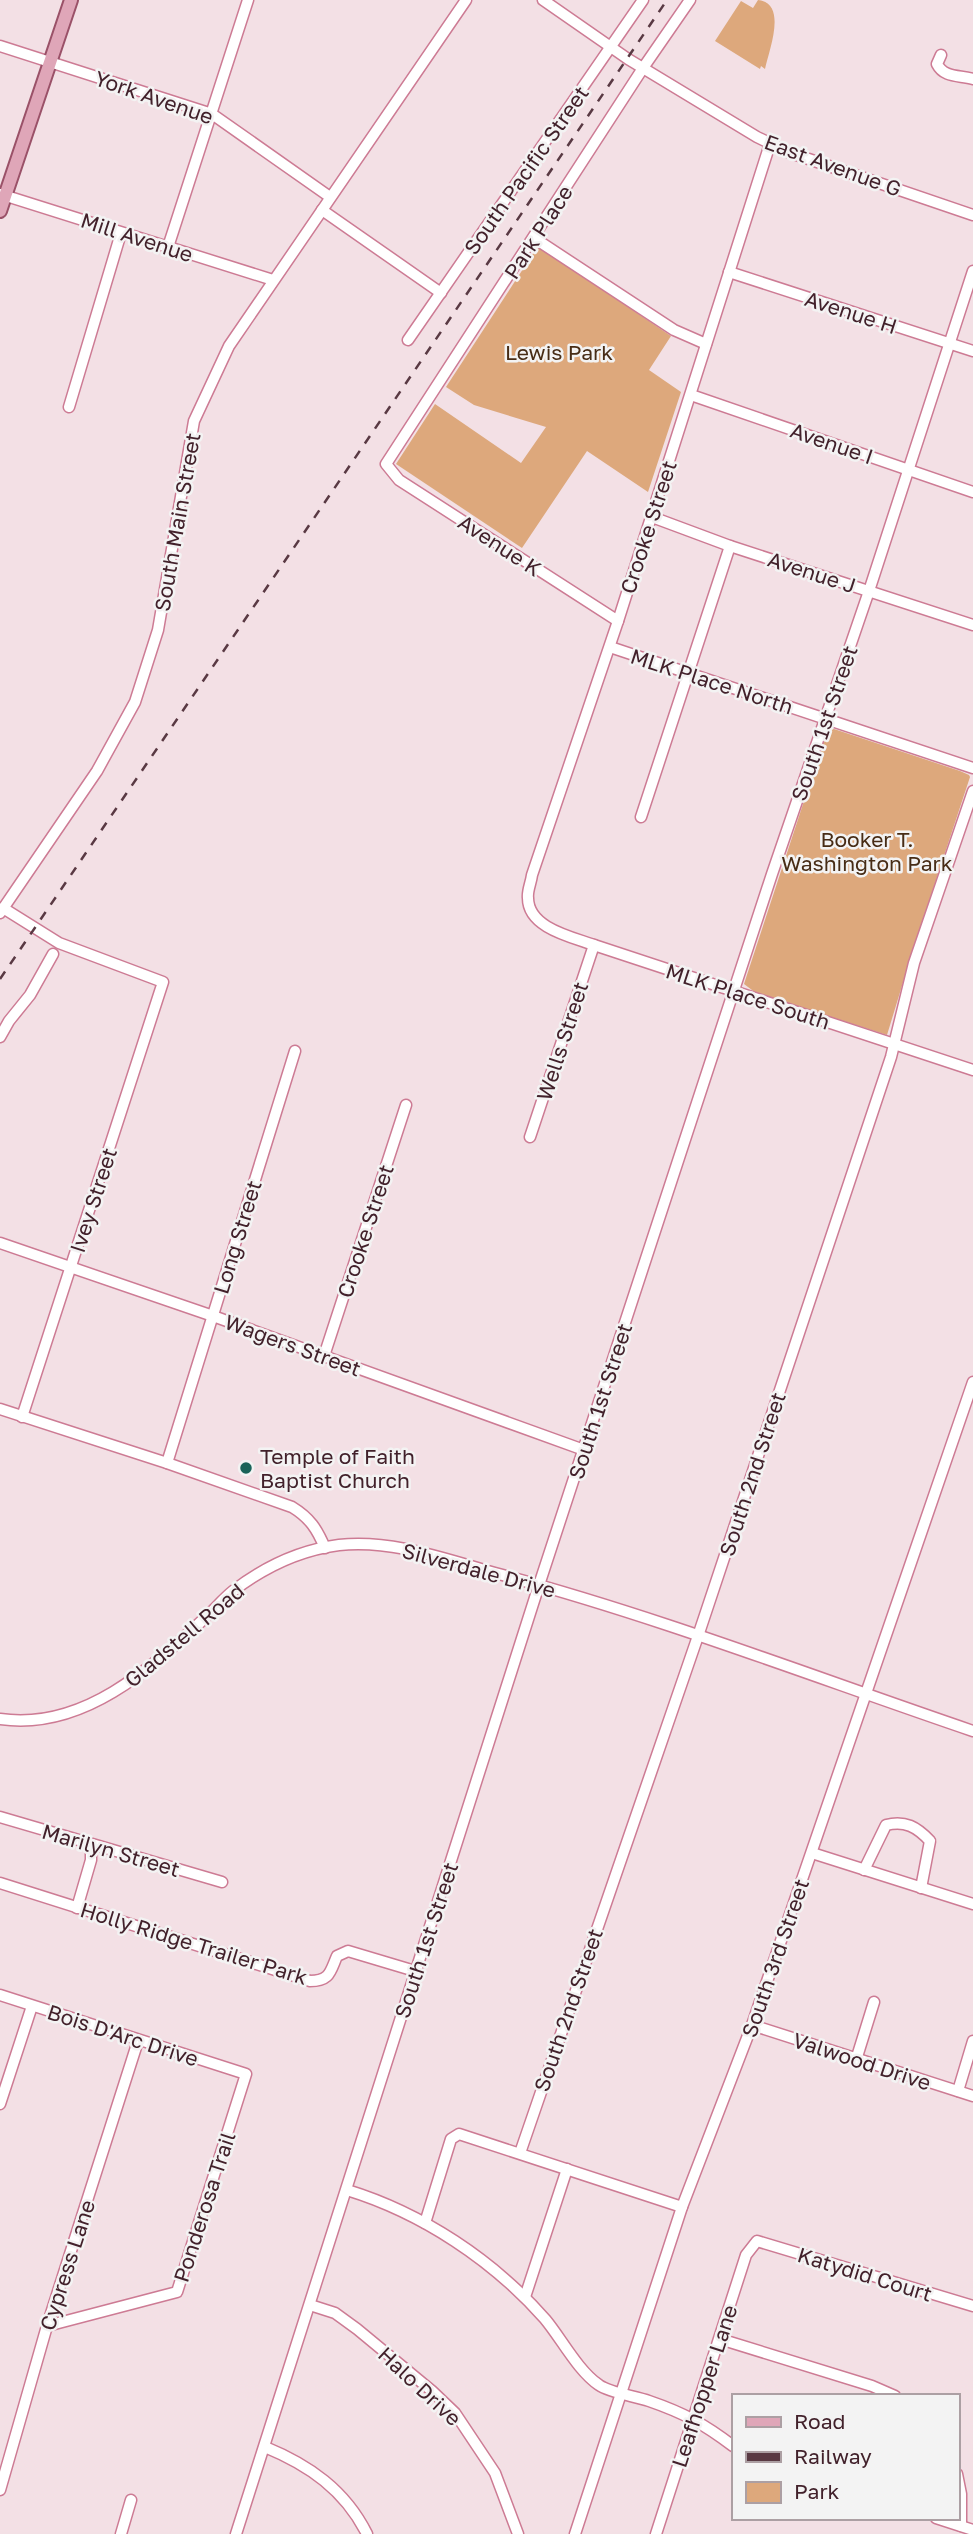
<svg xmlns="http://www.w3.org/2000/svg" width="973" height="2534" viewBox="0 0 973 2534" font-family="'Golos Text',sans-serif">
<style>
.green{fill:#dda87c}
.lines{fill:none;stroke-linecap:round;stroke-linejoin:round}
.minor-casing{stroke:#cd7b94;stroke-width:13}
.major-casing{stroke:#9a5168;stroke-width:16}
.minor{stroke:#fff;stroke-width:10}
.major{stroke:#dfa6b8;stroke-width:12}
.rail{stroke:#593943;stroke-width:2.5;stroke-dasharray:9 9;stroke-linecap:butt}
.poi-dot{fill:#1a6359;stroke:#f3f3f3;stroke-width:2.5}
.labels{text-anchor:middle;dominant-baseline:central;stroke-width:5;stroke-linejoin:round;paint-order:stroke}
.street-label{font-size:21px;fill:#42212b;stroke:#f3f3f3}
.park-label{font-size:21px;fill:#472c15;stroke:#f3f3f3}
.poi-label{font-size:21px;fill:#42212b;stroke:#f3f3f3;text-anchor:start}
</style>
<rect width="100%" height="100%" fill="#f3e0e5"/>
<g class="green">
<path d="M 758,0 C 788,3 769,50 765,69 L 761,66 L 760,69 L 715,41 L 741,1 L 753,8 Z"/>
<path d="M 538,246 L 671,336 L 649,370 L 681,392 L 648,492 L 587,451 L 522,548 L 396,464 L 435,404 L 521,463 L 546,427 L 474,405 L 446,387 Z"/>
<path d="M 834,729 L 960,771 L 969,775 L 970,777 L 912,953 L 887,1035 L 756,993 L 744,984 L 826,734 L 829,730 Z"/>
</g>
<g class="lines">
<defs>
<g id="minor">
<path d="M 543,0 L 628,59 L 757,137 L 788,152 L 973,215"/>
<path d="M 0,46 L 212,114 L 330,197"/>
<path d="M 941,55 L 937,64 C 944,78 959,75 973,79"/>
<path d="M 770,144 L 618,621 L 532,875 C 531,883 527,891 528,898 C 528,928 572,937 594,945 L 973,1070"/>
<path d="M 0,194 L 273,280"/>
<path d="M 322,210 L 441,293"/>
<path d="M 534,238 L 674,330 L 706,344"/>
<path d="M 168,247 L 248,0"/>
<path d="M 729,272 L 973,351"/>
<path d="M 408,340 L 643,0"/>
<path d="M 691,395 L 973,492"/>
<path d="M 69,407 L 121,233"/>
<path d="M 652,517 L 730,546 L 973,625"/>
<path d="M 618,621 L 399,480 L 386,464 L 643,68 L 690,0"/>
<path d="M 610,647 L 973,768"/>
<path d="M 641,817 L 730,546"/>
<path d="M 3,908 L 59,943 L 163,982 L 22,1417"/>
<path d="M 0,913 L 97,771 L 135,702 L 158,630 L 194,421 L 229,346 L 466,0"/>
<path d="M 0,1037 L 9,1021 L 30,995 L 53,954"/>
<path d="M 530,1137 L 594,945"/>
<path d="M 0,1243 L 213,1316 L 584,1450"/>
<path d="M 324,1356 L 406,1105"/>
<path d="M 0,1409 L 167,1463 L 292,1507 C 310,1518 317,1529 325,1548"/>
<path d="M 167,1463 L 295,1051"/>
<path d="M 0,1719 C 83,1731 150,1669 206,1617 C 215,1609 223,1599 233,1591 C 263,1568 300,1550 339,1545 C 391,1539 445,1559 495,1573 C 657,1616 814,1677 973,1731"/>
<path d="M 0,1817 L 222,1882"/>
<path d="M 812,1853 L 973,1904"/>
<path d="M 864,1870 L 886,1825 C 905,1820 917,1827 930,1841 L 921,1888"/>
<path d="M 0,1883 L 310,1981 C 330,1981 330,1972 337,1956 L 348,1951 L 415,1971"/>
<path d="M 77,1908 L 91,1860 L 91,1844"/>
<path d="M 0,1995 L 246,2074 L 177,2292 L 47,2326"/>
<path d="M 752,2025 L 973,2096"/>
<path d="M 856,2060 L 874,2002"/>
<path d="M 958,2091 L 973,2041"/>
<path d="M 0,2104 L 32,2006"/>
<path d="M 520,2153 L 698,1636 L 891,1057 L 914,963 L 973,791"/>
<path d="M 347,2190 C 422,2213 493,2260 545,2319 C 561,2338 578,2371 599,2385 C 610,2393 635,2396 649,2401 C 684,2413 704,2424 733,2446"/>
<path d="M 425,2223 L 451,2139 L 459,2134 L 682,2207"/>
<path d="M 525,2297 L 567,2169"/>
<path d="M 310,2305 L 335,2313 L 357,2329 L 432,2391 L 455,2413 L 495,2473 L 518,2534"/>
<path d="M 720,2339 L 872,2386 L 895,2396"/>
<path d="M 265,2447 C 309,2465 345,2490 367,2534"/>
<path d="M 957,2474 L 961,2494 L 961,2526"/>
<path d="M 0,2490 L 47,2326 L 138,2041"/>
<path d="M 936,2518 L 973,2530"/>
<path d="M 121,2534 L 131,2500"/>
<path d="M 236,2534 L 539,1585 L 772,874 L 869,591 L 973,271"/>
<path d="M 575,2534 L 682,2207 L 752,2025 L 973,1382"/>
<path d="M 656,2534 L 746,2255 L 757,2241 L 973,2306"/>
</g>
<path id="major" d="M 0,211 L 71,0"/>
</defs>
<use href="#minor" class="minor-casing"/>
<use href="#major" class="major-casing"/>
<use href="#minor" class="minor"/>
<use href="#major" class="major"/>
<path class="rail" d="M 0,979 L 667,0"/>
</g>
<circle class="poi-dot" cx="246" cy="1468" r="7"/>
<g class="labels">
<g class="street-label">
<text transform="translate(154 97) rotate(19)">York Avenue</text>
<text transform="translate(833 165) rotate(20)">East Avenue G</text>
<text transform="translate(526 170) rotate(-55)">South Pacific Street</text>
<text transform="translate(538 232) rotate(-57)">Park Place</text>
<text transform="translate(137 237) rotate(18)">Mill Avenue</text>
<text transform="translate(851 312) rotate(18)">Avenue H</text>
<text transform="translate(832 443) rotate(19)">Avenue I</text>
<text transform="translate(177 522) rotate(-80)">South Main Street</text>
<text transform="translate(648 527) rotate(-72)">Crooke Street</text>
<text transform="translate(500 545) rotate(33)">Avenue K</text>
<text transform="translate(812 572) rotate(18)">Avenue J</text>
<text transform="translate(712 681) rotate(18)">MLK Place North</text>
<text transform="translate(824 723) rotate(-71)">South 1st Street</text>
<text transform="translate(748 996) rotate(18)">MLK Place South</text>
<text transform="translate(562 1041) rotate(-72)">Wells Street</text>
<text transform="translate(93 1200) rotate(-72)">Ivey Street</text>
<text transform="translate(365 1231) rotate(-72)">Crooke Street</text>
<text transform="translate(237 1237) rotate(-73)">Long Street</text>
<text transform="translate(293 1345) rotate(20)">Wagers Street</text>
<text transform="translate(600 1401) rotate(-72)">South 1st Street</text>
<text transform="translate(752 1474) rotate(-72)">South 2nd Street</text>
<text transform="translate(479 1570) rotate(15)">Silverdale Drive</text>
<text transform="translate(184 1635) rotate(-40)">Gladstell Road</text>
<text transform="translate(111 1850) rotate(16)">Marilyn Street</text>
<text transform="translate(426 1940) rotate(-72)">South 1st Street</text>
<text transform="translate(194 1943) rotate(17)">Holly Ridge Trailer Park</text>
<text transform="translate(775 1958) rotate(-71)">South 3rd Street</text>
<text transform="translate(568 2010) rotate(-71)">South 2nd Street</text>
<text transform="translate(123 2035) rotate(18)">Bois D'Arc Drive</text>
<text transform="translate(862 2061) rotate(18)">Valwood Drive</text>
<text transform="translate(204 2207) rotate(-72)">Ponderosa Trail</text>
<text transform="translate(67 2265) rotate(-72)">Cypress Lane</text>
<text transform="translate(865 2274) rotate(17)">Katydid Court</text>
<text transform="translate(420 2386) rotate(43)">Halo Drive</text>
<text transform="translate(704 2386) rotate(-72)">Leafhopper Lane</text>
</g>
<g class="park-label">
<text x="559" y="352">Lewis Park</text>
<text x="867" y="839">Booker T.<tspan x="867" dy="24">Washington Park</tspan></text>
</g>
<g class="poi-label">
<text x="260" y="1456">Temple of Faith<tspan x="260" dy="24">Baptist Church</tspan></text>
</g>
</g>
<rect x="732" y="2394" width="228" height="126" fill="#f3f3f3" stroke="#ac9fa3" stroke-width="2"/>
<rect x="746" y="2417" width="35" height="10" fill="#dfa6b8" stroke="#ac9fa3" stroke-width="2"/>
<text x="794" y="2429" font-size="21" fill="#42212b">Road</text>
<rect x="746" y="2452" width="35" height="10" fill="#593943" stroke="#ac9fa3" stroke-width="2"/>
<text x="794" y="2464" font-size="21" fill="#42212b">Railway</text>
<rect x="746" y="2482" width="35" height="21" fill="#dda87c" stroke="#ac9fa3" stroke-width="2"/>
<text x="794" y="2499" font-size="21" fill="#42212b">Park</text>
</svg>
